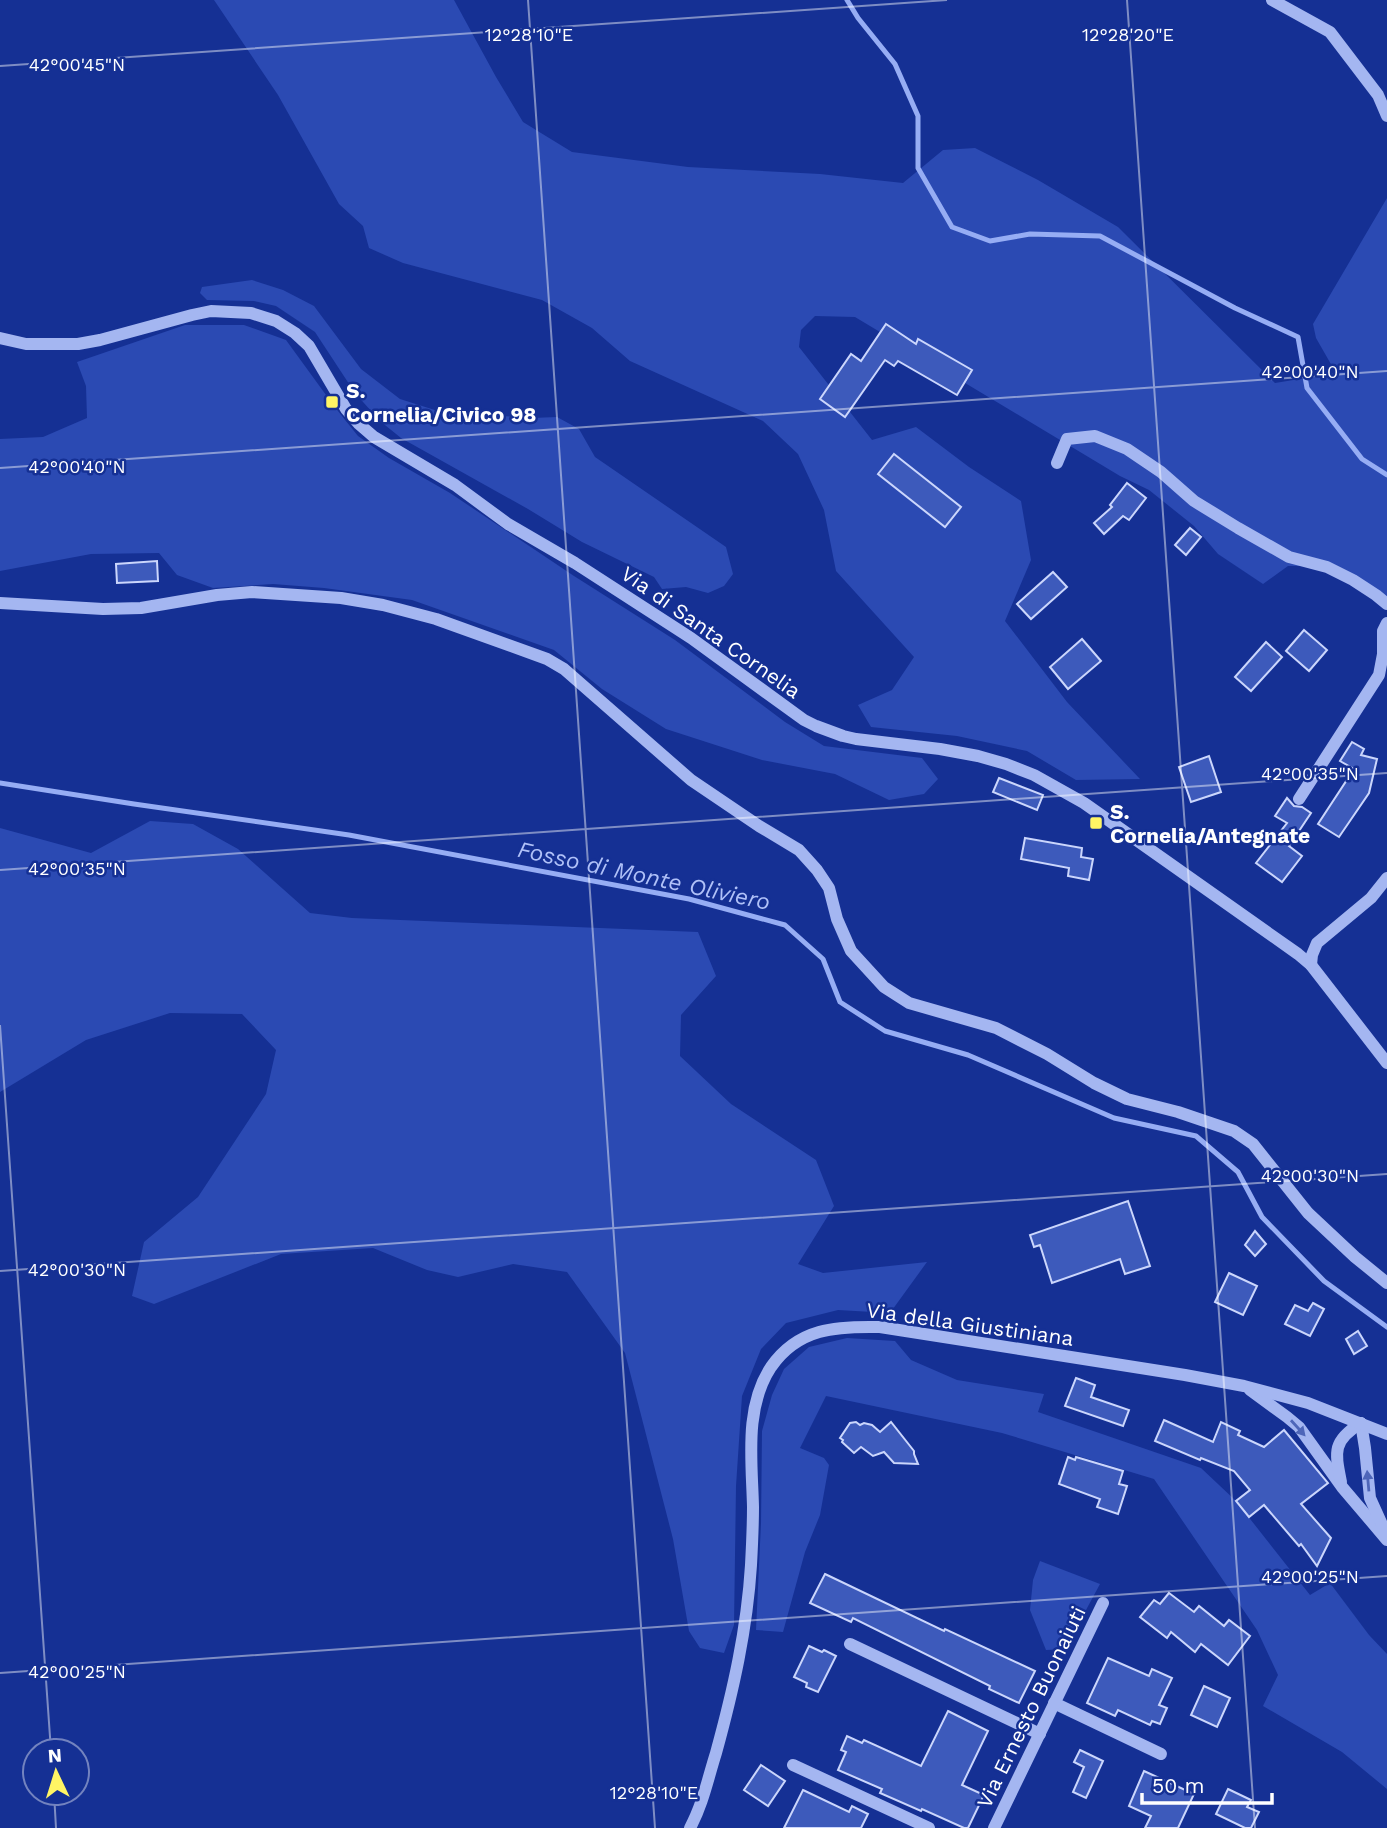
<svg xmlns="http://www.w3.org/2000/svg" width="1387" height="1828" viewBox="0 0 1387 1828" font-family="'Work Sans',sans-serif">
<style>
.green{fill:#2b4ab3}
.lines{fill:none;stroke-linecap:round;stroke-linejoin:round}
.stream{stroke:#96adf4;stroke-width:5}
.building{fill:#3d5abb;stroke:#cbd6fc;stroke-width:2}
.minor{stroke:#a4b6f1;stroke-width:12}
.oneway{fill:#4e66b9}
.ticks{fill:none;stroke:#fff;stroke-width:2;stroke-opacity:0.45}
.poi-dot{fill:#fff564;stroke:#153094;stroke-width:2.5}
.labels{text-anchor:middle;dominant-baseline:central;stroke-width:5;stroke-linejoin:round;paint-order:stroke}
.poi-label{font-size:21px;font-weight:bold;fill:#fff;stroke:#153094;text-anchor:start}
.street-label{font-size:21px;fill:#fff;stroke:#153094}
.water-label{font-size:23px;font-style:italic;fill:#b0c1f8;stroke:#153094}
.ticks-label{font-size:18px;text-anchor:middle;fill:#fff;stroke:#153094;stroke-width:5;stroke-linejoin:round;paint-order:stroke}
</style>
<rect width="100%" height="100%" fill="#153094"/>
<g class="green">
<path d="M 214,0 L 454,0 L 496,77 L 523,122 L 572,152 L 688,167 L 820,174 L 903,183 L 943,150 L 975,148 L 1038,180 L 1118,227 L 1275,383 L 1336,373 L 1316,338 L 1313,324 L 1387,198 L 1387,601 L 1330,566 L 1288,566 L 1263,584 L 1218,554 L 1194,526 L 1149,490 L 1120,476 L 855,317 L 815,316 L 801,330 L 799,347 L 872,440 L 916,427 L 969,467 L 1021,501 L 1031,560 L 1005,621 L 1067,702 L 1140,779 L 1076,780 L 1027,751 L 957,736 L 871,727 L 858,705 L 892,690 L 914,657 L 836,571 L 824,510 L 798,454 L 763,421 L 630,361 L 592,328 L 542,300 L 403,263 L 369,248 L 363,226 L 339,204 L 278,95 Z"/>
<path d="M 252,280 L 283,290 L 314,306 L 361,369 L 400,399 L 441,412 L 532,418 L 557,417 L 579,429 L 595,457 L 726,547 L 733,574 L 724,586 L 708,593 L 686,587 L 662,589 L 654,577 L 582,542 L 528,509 L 401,438 L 380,421 L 355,393 L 315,332 L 276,306 L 254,301 L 207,300 L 200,293 L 202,287 Z"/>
<path d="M 185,325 L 244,325 L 286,340 L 334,406 L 358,436 L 389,458 L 450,493 L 574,576 L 675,640 L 785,722 L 824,746 L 922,758 L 938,779 L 924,794 L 889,800 L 835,774 L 762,760 L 666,729 L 602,689 L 554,650 L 412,600 L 324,588 L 273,584 L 213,588 L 177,575 L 159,553 L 91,554 L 0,571 L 0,439 L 43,437 L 87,418 L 86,386 L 77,362 Z"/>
<path d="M 150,821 L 193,824 L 238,849 L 310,913 L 352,918 L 698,932 L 716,976 L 681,1015 L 680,1056 L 731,1104 L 816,1160 L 834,1206 L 798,1264 L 823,1273 L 927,1262 L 890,1313 L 838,1310 L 786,1323 L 761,1349 L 742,1396 L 736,1486 L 734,1625 L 724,1653 L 700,1648 L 689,1631 L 673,1539 L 625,1353 L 567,1272 L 513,1264 L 458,1277 L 427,1270 L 373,1248 L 281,1254 L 154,1304 L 132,1296 L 144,1242 L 198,1197 L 266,1094 L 276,1050 L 242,1014 L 170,1013 L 86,1040 L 0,1092 L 0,828 L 91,853 Z"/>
<path d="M 847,1338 L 895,1341 L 911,1360 L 957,1380 L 1044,1394 L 1038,1412 L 1201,1468 L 1236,1501 L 1310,1595 L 1330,1583 L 1369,1635 L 1387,1654 L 1387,1789 L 1342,1752 L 1263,1706 L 1278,1675 L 1257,1630 L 1154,1479 L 1002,1433 L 826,1396 L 800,1448 L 824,1458 L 829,1465 L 820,1515 L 805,1552 L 783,1632 L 756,1630 L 761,1523 L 762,1431 L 772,1395 L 784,1369 L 809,1347 Z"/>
<path d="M 1040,1561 L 1100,1584 L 1065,1649 L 1046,1650 L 1030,1610 L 1033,1580 Z"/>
</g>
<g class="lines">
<g class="stream">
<path d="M 847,0 L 858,18 L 895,64 L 918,116 L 918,168 L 952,227 L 990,241 L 1030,234 L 1100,236 L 1235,308 L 1298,337 L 1307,388 L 1362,459 L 1387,475"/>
<path d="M 0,783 L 134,804 L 349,835 L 689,899 L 785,925 L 823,959 L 840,1002 L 885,1031 L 968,1055 L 1114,1118 L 1196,1136 L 1238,1172 L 1262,1217 L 1324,1281 L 1387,1327"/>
</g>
</g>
<g class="building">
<path d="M 886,324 L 916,344 L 918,339 L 972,370 L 957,395 L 898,361 L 894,366 L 885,360 L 845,417 L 820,399 L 851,354 L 861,361 Z"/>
<path d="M 894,454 L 961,507 L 945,527 L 878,474 Z"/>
<path d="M 1127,483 L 1146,498 L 1129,520 L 1123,516 L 1104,534 L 1094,523 L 1112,507 L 1110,505 Z"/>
<path d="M 1190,528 L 1201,537 L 1186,555 L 1175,545 Z"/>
<path d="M 157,561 L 158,581 L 117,583 L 116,564 Z"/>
<path d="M 1053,572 L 1067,587 L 1031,619 L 1017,604 Z"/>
<path d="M 1304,630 L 1327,650 L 1309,671 L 1286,651 Z"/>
<path d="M 1082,639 L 1101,661 L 1068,689 L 1050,667 Z"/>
<path d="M 1266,642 L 1282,657 L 1251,691 L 1235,677 Z"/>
<path d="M 1352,742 L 1364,749 L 1361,755 L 1377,759 L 1369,793 L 1339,837 L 1318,824 L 1354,769 L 1340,761 Z"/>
<path d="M 1209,756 L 1221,792 L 1191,802 L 1179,767 Z"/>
<path d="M 999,778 L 1043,795 L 1037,810 L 993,792 Z"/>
<path d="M 1287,798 L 1294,806 L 1302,807 L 1311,813 L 1289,846 L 1302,856 L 1282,882 L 1256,863 L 1287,823 L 1275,816 Z"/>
<path d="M 1025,838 L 1082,848 L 1081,857 L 1093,859 L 1089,880 L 1068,876 L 1069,868 L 1021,859 Z"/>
<path d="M 1128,1201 L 1150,1266 L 1125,1274 L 1120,1259 L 1052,1283 L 1040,1245 L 1034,1247 L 1030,1235 Z"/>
<path d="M 1255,1231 L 1266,1244 L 1255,1256 L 1245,1245 Z"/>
<path d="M 1229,1273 L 1257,1286 L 1243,1315 L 1215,1302 Z"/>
<path d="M 1313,1303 L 1324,1309 L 1310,1336 L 1285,1324 L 1295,1305 L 1308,1311 Z"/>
<path d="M 1358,1331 L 1367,1346 L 1354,1354 L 1346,1339 Z"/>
<path d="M 1076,1378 L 1095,1385 L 1091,1397 L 1129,1410 L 1123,1426 L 1065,1406 Z"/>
<path d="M 1164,1420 L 1213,1442 L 1221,1422 L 1240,1431 L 1238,1435 L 1264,1447 L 1284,1430 L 1328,1483 L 1301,1504 L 1331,1538 L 1317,1566 L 1301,1544 L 1299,1546 L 1264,1505 L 1249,1517 L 1236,1501 L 1250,1490 L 1234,1471 L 1201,1458 L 1200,1460 L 1155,1441 Z"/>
<path d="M 856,1422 L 860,1425 L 864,1423 L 872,1425 L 880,1432 L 891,1422 L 914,1451 L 914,1454 L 918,1464 L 894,1463 L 884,1452 L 873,1456 L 861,1447 L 854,1453 L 842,1442 L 843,1440 L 840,1438 L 850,1423 Z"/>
<path d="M 1068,1457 L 1075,1460 L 1076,1457 L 1123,1471 L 1119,1484 L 1127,1486 L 1118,1514 L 1097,1507 L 1100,1499 L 1059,1484 Z"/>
<path d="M 825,1574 L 944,1631 L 945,1629 L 1035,1671 L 1019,1703 L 989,1689 L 990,1686 L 853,1618 L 851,1622 L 810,1603 Z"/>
<path d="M 1169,1593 L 1194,1612 L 1199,1606 L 1224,1626 L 1229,1620 L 1250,1636 L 1228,1665 L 1201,1644 L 1195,1652 L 1171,1632 L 1167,1638 L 1140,1617 L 1154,1600 L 1160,1604 Z"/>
<path d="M 809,1646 L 822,1652 L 824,1650 L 836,1656 L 818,1692 L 806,1687 L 807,1683 L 794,1677 Z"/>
<path d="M 1108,1658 L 1149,1676 L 1152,1669 L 1172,1678 L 1159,1705 L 1167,1708 L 1160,1724 L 1152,1721 L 1150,1725 L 1118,1710 L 1115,1716 L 1087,1703 Z"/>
<path d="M 1204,1686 L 1230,1698 L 1217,1727 L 1191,1715 Z"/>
<path d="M 948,1711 L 988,1731 L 962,1785 L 984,1795 L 968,1828 L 964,1828 L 922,1809 L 921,1811 L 880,1793 L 882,1789 L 838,1770 L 846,1752 L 841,1750 L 847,1736 L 862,1743 L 864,1740 L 921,1766 Z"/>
<path d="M 1080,1750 L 1103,1761 L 1086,1798 L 1073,1792 L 1084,1767 L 1074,1762 Z"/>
<path d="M 761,1765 L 785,1781 L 768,1806 L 744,1790 Z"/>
<path d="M 1144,1771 L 1194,1794 L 1178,1828 L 1145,1828 L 1151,1816 L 1129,1806 Z"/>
<path d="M 1228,1789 L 1251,1800 L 1247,1807 L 1259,1812 L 1251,1828 L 1245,1828 L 1216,1814 Z"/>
<path d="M 803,1790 L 849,1812 L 852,1806 L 868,1814 L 861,1828 L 784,1828 Z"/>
</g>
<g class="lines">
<g class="minor">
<path d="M 1272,0 L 1330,32 L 1378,95 L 1387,116"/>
<path d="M 0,338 L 26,344 L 78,344 L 100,340 L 192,315 L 211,311 L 251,313 L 276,321 L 295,333 L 309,346 L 346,409 L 359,424 L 374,437 L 455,485 L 508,524 L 575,563 L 691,638 L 804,720 L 816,726 L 843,736 L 856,739 L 940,749 L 978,756 L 1006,764 L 1034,775 L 1084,803 L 1298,954 L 1311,965 L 1387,1063"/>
<path d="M 1057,463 L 1067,439 L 1095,436 L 1127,449 L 1161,472 L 1194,501 L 1238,528 L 1289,557 L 1327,567 L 1353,580 L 1376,595 L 1387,604"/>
<path d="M 0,603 L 103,609 L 141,608 L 217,595 L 252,592 L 341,598 L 383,605 L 436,619 L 547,659 L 564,669 L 691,780 L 759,826 L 799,850 L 817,870 L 829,888 L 837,919 L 851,951 L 884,987 L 909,1003 L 996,1028 L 1047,1054 L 1094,1083 L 1127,1099 L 1178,1112 L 1234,1131 L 1253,1144 L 1308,1213 L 1355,1257 L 1387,1283"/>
<path d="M 1299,799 L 1379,675 L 1383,654 L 1383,631 L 1387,623"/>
<path d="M 1311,965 L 1312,955 L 1317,943 L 1371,898 L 1387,878"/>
<path d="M 1250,1390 L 1287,1417 L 1299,1427 L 1342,1487 L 1387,1540"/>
<path d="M 1361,1423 L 1365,1448 L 1370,1498 L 1385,1531"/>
<path d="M 1341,1482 C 1335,1452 1332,1441 1361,1423"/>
<path d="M 850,1644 L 1040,1734"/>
<path d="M 1054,1703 L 1161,1754"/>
<path d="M 793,1765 L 929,1828"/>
<path d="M 690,1828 C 703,1804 708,1778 716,1753 C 733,1691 747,1630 751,1565 C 752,1546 753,1526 753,1507 C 752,1461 744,1408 771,1367 C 798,1328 836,1326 880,1327 L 1185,1375 L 1244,1386 L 1308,1403 L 1387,1434"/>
<path d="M 994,1828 L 1103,1603"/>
</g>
</g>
<defs><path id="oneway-solid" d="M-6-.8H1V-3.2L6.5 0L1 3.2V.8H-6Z" transform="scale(1.75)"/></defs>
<g class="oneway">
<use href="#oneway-solid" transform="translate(1298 1428) rotate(48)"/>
<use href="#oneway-solid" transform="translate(1368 1481) rotate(-95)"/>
</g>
<path class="ticks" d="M 528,0 L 655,1828M 1127,0 L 1255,1828M 0,66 L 947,0M 0,468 L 1387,371M 0,870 L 1387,773M 0,1025 L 51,1751M 0,1271 L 1387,1174M 0,1673 L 1387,1576M 54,1793 L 56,1828"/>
<g class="poi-dot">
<rect x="325" y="395" width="14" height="14" rx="3.5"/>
<rect x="1089" y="816" width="14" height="14" rx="3.5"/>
</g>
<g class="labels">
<g class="poi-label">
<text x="346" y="390">S.<tspan x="346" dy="24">Cornelia/Civico 98</tspan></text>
<text x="1110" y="811">S.<tspan x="1110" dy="24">Cornelia/Antegnate</tspan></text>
</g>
<g class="street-label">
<text transform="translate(711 632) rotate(35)">Via di Santa Cornelia</text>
<text transform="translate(970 1324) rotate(8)">Via della Giustiniana</text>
<text transform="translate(1031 1707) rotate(-64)">Via Ernesto Buonaiuti</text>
</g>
<g class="water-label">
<text transform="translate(644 876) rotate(12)">Fosso di Monte Oliviero</text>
</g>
</g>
<g class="ticks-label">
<text x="529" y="41">12°28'10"E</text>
<text x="1128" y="41">12°28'20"E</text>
<text x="77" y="71">42°00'45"N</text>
<text x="1310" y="378">42°00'40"N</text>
<text x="77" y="473">42°00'40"N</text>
<text x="1310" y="780">42°00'35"N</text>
<text x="77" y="875">42°00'35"N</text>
<text x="1310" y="1182">42°00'30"N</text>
<text x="77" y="1276">42°00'30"N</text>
<text x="1310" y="1583">42°00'25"N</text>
<text x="77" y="1678">42°00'25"N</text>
<text x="654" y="1799">12°28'10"E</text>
</g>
<g transform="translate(56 1772) rotate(356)"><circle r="33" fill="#153094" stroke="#7383bf" stroke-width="2"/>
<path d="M0-5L12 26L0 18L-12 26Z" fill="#fff564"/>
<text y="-10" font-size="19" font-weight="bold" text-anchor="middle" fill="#ffffff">N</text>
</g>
<path d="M1142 1793v10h130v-10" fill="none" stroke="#ffffff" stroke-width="3.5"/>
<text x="1152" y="1793" font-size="21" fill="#ffffff" stroke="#153094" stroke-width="5" paint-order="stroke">50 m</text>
</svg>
